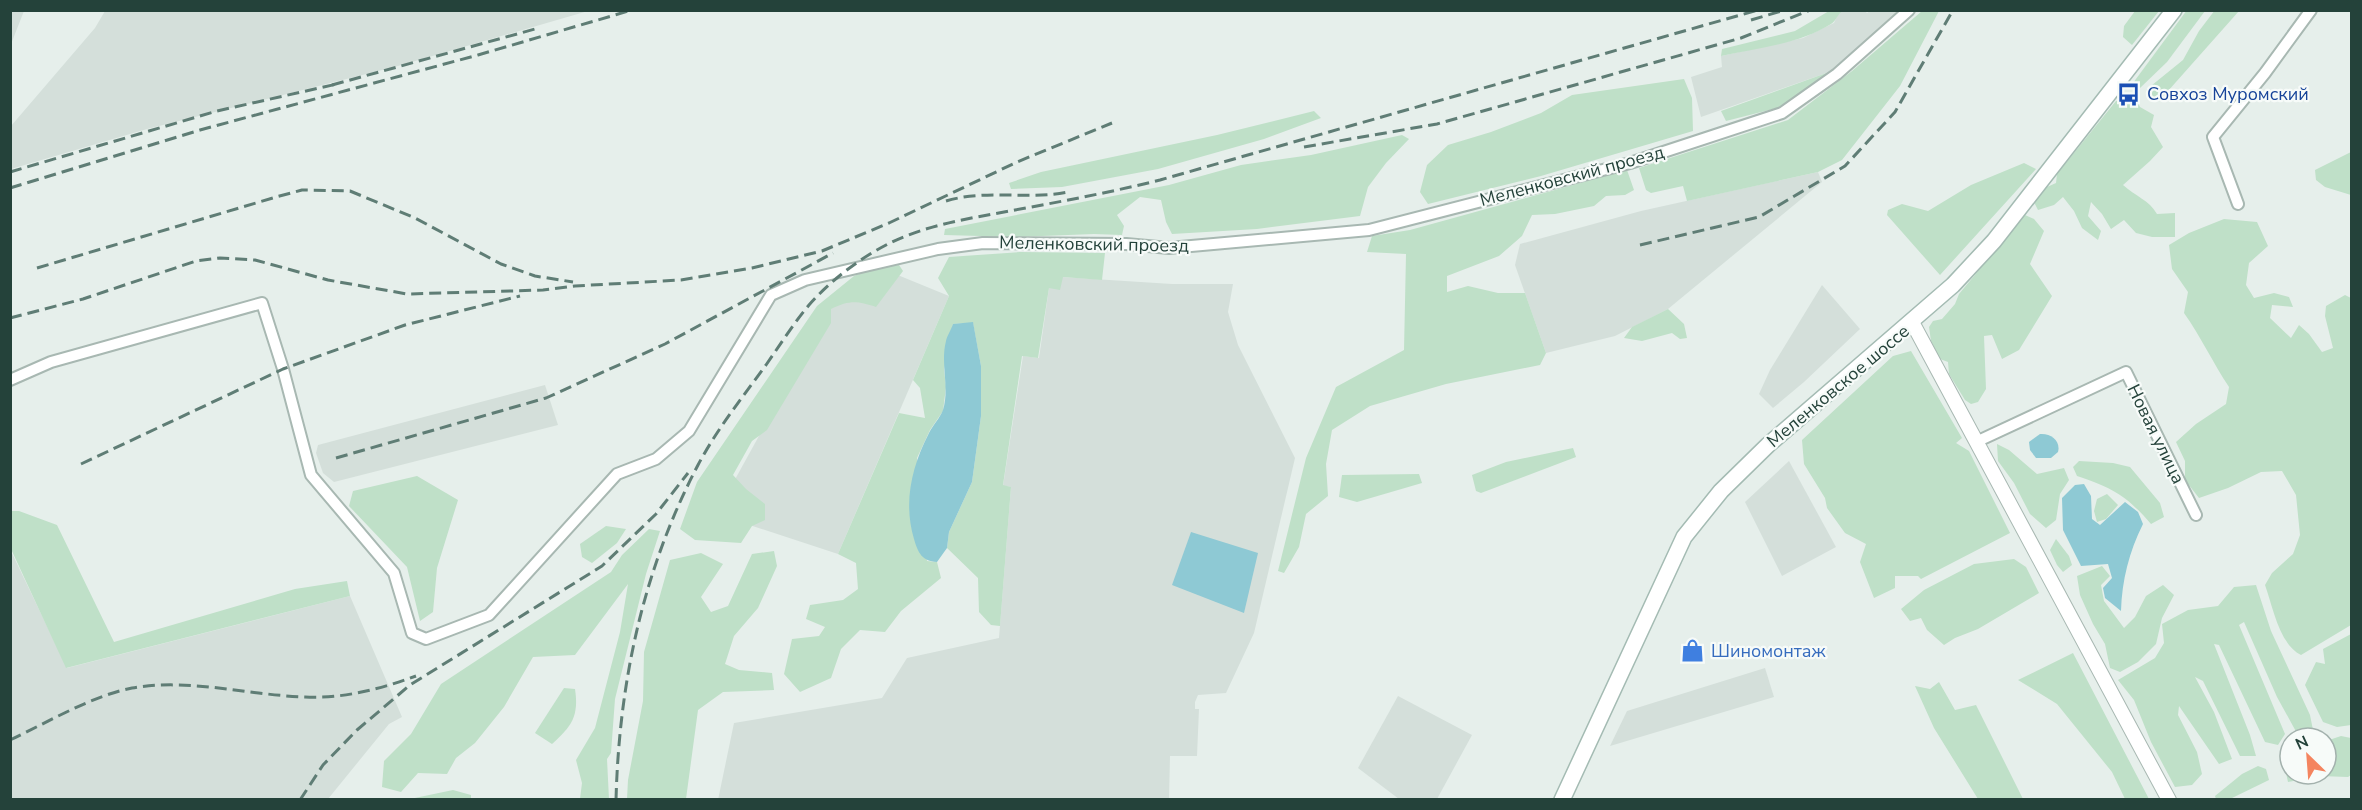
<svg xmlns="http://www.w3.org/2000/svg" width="2362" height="810" viewBox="0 0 2362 810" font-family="'Nunito Sans',sans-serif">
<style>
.built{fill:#d4dfda}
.green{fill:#bfe0c8}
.water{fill:#8ec9d4}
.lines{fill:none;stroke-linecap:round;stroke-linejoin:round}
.minor-casing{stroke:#a8b8b2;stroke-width:14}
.tertiary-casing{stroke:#a8b8b2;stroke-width:16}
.secondary-casing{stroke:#a4bbb3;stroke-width:18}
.minor{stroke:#fff;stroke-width:10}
.tertiary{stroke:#fff;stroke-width:14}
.secondary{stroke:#fff;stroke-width:15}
.rail{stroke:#5f7d75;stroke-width:3;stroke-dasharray:12 6;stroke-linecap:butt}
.labels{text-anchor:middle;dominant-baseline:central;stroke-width:4.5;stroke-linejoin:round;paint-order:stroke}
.transit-label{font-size:18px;fill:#164399;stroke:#f7fbf9;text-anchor:start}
.street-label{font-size:18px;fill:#24423a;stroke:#f7fbf9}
.shop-label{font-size:18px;fill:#366cbe;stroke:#f7fbf9;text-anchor:start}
</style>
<rect width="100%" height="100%" fill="#e6efeb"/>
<g class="built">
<path d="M 11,10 L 24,11 L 11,44 L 10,11 Z"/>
<path d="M 1897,10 L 1900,13 L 1832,71 L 1701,117 L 1691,77 L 1722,67 L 1721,56 L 1803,38 L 1834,23 L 1839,12 L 1843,11 L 1865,11 L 1867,13 L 1870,11 Z"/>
<path d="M 105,11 L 105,10 L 588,11 L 398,66 L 147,129 L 11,169 L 11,126 L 95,28 Z"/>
<path d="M 1818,172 L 1822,182 L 1668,309 L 1615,336 L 1546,353 L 1515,265 L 1520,244 L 1641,211 Z"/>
<path d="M 883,269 L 949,296 L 838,554 L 716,514 L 831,305 Z"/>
<path d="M 1062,277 L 1172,284 L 1233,284 L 1228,312 L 1238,345 L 1295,458 L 1254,633 L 1226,693 L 1198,695 L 1195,702 L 1195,709 L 1199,709 L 1197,756 L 1170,756 L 1169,799 L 718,800 L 734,723 L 882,698 L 907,658 L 999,638 L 1011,487 L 1003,486 L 1023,356 L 1039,358 L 1049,288 Z"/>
<path d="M 1822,285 L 1860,329 L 1804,382 L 1773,408 L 1759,394 L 1770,370 Z"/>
<path d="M 545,385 L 558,425 L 334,482 L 323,473 L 316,453 L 318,445 Z"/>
<path d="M 1789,461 L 1836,547 L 1782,576 L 1745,502 Z"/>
<path d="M 10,549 L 67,668 L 350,596 L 402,717 L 389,724 L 328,799 L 11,799 Z"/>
<path d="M 1765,668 L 1774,697 L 1610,746 L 1627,711 Z"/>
<path d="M 1398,696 L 1472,735 L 1437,799 L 1399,799 L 1358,768 Z"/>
</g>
<g class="green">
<path d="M 2187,10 L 2205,11 L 2167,62 L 2140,88 L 2133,83 Z"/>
<path d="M 2215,10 L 2239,11 L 2160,100 L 2149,98 L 2146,90 L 2183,60 L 2199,31 Z"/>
<path d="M 1829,11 L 1843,11 C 1837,14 1837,20 1831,24 C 1799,44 1758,48 1721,56 L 1722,49 L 1795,31 Z"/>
<path d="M 1922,11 L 1939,11 L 1900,86 L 1842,160 L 1818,172 L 1687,201 L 1683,186 L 1651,193 L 1646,190 L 1639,168 L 1788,120 L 1852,71 Z"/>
<path d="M 2135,11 L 2159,11 L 2132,45 L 2123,37 L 2124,26 Z"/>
<path d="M 1832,71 L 1824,79 L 1777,108 L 1726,121 L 1721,111 Z"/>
<path d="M 1684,79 L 1692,98 L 1693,131 L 1541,176 L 1428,204 L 1420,192 L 1427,165 L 1448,145 L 1491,132 L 1541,113 L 1572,95 Z"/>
<path d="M 2128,98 L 2136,100 L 2140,107 L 2154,115 L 2151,127 L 2163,147 L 2150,161 L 2123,185 C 2135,196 2149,200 2157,214 L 2175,213 L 2175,237 L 2152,237 L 2136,233 L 2124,220 L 2111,229 L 2102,214 L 2091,202 L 2088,216 L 2101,231 L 2098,240 L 2082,228 L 2074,211 L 2063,197 L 2054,205 L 2038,210 L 2034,202 L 2047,187 L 2056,183 L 2057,174 L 2116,101 Z"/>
<path d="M 1314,111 L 1321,118 L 1264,139 L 1158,169 L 1062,187 L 1011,189 L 1009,183 L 1041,172 L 1217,135 Z"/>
<path d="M 1402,135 L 1409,139 L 1386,163 L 1368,187 L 1360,216 L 1257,229 L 1172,234 L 1166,222 L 1161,200 L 1140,197 L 1117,215 L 1124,226 L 1122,235 L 1094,234 L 1016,237 L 944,235 L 945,229 L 1169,185 L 1241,165 L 1311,155 Z"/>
<path d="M 2351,152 L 2351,195 L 2325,187 L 2316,180 L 2315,170 Z"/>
<path d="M 2024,163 L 2036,169 L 1940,275 L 1887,215 L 1888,210 L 1902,204 L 1928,211 L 1971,185 Z"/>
<path d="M 1627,170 L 1634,190 L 1625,195 L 1606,196 L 1594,206 L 1555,214 L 1532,215 L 1522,236 L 1499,256 L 1447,276 L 1447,292 L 1468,286 L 1498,293 L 1525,293 L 1546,353 L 1540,365 L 1446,384 L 1370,406 L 1332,430 L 1326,464 L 1328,496 L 1306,514 L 1299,547 L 1284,573 L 1278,571 L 1306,458 L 1336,387 L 1404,350 L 1406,254 L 1367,252 L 1372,236 L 1410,230 Z"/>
<path d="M 2025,215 L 2034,219 L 2044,231 L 2030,264 L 2052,296 L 2019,350 L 2002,359 L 1992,335 L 1984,336 L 1986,389 L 1978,402 L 1971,404 L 1965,400 L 1949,374 L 1948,362 L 1940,359 L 1931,341 L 1929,327 L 1933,321 L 1942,319 L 1955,304 L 1959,294 Z"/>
<path d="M 2224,219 L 2257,222 L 2268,246 L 2249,263 L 2246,285 L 2254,298 L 2274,293 L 2289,297 L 2293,307 L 2272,305 L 2270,318 L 2291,338 L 2299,325 L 2309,334 L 2322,352 L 2333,348 L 2325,316 L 2326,306 L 2345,295 L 2351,298 L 2351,625 L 2301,655 C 2279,644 2273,607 2265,585 L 2272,573 L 2293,554 L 2300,535 L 2296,495 L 2282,471 L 2261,472 L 2228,488 L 2199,498 L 2185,480 L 2185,461 L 2176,442 L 2196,424 L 2226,404 L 2229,387 C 2213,363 2201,337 2184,313 L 2188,292 L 2172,269 L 2169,245 L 2189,233 Z"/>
<path d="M 1020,252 L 1105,253 L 1102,280 L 1063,277 L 1060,290 L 1049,288 L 1038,358 L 1022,356 L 1003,485 L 1011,487 L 1000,626 L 991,625 L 979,612 L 978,578 L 947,548 L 949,532 L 972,482 L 981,416 L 981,366 L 973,323 L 953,324 L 944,369 L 946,387 L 943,411 L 930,430 L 917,458 L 927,561 L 937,562 L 941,578 L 901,611 L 885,632 L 860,630 L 841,649 L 831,678 L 800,692 L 784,674 L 792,639 L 819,636 L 825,627 L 806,619 L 810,605 L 843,600 L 858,589 L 856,563 L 838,554 L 899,413 L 925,418 L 920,388 L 913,380 L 949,296 L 938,278 L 949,257 Z"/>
<path d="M 899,265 L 903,271 L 876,307 C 857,301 850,300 831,309 L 831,323 L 767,430 L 752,441 L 733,475 L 746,489 L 765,504 L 765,520 L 752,526 L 741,543 L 695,540 L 680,529 L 697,482 L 817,306 L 854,276 L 877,267 Z"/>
<path d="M 1668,309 L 1684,324 L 1687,338 L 1680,339 L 1672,333 L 1642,341 L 1624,338 L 1632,327 Z"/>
<path d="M 1911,351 L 1962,438 L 1956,443 L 1969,451 L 2010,533 L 1921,579 L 1918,576 L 1895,576 L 1895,588 L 1874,598 L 1860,562 L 1866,544 L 1845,533 L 1827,508 L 1825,498 L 1804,464 L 1802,440 L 1893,356 Z"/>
<path d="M 1997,444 L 2009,450 L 2037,474 L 2064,468 L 2069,480 L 2060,494 L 2056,520 L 2046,528 L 2030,514 L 2014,483 L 1998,461 Z"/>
<path d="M 1573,448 L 1576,457 L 1481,493 L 1476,491 L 1472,475 L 1506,462 Z"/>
<path d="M 2079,461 L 2113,463 L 2130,467 L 2160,503 L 2164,517 L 2151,524 C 2127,496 2113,488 2077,476 L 2073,467 Z"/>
<path d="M 1419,474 L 1422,483 L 1357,502 L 1339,497 L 1342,475 Z"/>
<path d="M 417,476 L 458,500 L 437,568 L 433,612 L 420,621 L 407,567 L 349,506 L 353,491 Z"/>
<path d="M 2107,494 L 2118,505 L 2106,519 L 2097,522 L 2094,511 L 2097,499 Z"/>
<path d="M 10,511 L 19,511 L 57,525 L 114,642 L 295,589 L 347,581 L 350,596 L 66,668 L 11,549 Z"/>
<path d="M 606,526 L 626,529 L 617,543 L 592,563 L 582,557 L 580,544 Z"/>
<path d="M 649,529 L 660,531 L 646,574 L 615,699 L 611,753 L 607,759 L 609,799 L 580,799 L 582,783 L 576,760 L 595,728 L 620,632 L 628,584 L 575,655 L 533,657 L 504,707 L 475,743 L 456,758 L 447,774 L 418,773 L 401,792 L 382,787 L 384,761 L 411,734 L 441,684 L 611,572 L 622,555 Z"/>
<path d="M 2056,539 L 2069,556 L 2072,565 L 2063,572 L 2057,565 L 2050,550 Z"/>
<path d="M 774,551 L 777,566 L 758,608 L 734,636 L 725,664 L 739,670 L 772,673 L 774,690 L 723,692 L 698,710 L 686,799 L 627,799 L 628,780 L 643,701 L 644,652 L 670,560 L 701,553 L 723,564 L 701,597 L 711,612 L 728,606 L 752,554 Z"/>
<path d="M 2014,559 L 2026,567 L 2039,593 L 1978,629 L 1955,638 L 1944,645 L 1927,630 L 1921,618 L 1910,621 L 1901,609 L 1924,590 L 1974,564 Z"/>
<path d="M 2102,566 L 2110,576 L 2101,585 L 2104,601 L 2124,628 L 2135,617 L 2146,596 L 2163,585 L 2174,595 L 2162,618 L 2156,644 L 2138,662 L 2120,672 L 2110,668 L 2105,644 L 2093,624 L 2080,595 L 2077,576 Z"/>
<path d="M 2256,585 L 2271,631 L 2310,715 L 2314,735 L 2299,737 L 2277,697 L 2244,622 L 2239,625 L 2285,734 L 2278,745 L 2265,742 L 2219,645 L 2214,644 L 2250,735 L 2256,756 L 2240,756 L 2203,681 L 2195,677 L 2214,712 L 2232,759 L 2219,764 L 2179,706 L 2178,715 L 2197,752 L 2202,774 L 2192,785 L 2175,787 L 2151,742 L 2134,700 L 2118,680 L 2155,658 L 2164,643 L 2162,624 L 2188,610 L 2218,606 L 2234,587 Z"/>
<path d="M 2351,634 L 2351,725 L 2337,727 L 2323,722 L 2305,685 L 2316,662 L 2325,664 L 2323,649 Z"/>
<path d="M 2073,653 L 2149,799 L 2150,799 L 2125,799 L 2112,772 L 2057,704 L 2018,680 Z"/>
<path d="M 1939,682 L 1955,710 L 1976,705 L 2023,799 L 1978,799 L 1934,728 L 1915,686 L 1930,689 Z"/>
<path d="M 564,688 L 575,689 C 579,716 572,726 552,744 L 535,733 Z"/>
<path d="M 2341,736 L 2351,738 L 2351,775 L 2348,777 L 2320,776 L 2288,782 L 2283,759 L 2290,756 L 2290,774 L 2326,774 L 2326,741 Z"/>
<path d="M 2258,766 L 2266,769 L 2269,780 L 2230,799 L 2216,799 L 2215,796 L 2242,774 Z"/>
<path d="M 453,790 L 471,795 L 471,799 L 410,799 Z"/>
</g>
<g class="water">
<path d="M 973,322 L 981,366 L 981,416 L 972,482 L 949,532 L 947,548 L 937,562 C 922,561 918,553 914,539 C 903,502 912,466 929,433 C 933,425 940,418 943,410 C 950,387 940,364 946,341 C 947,336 951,330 953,324 Z"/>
<path d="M 2040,434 C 2051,433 2061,441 2058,452 L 2051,458 L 2036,458 L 2030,450 L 2029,442 Z"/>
<path d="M 2084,484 L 2091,496 L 2092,519 L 2100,525 L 2125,502 L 2138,512 L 2143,524 C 2129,552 2122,580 2121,611 L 2105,598 L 2103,588 L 2112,578 L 2108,564 L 2081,566 L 2063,530 L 2062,498 L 2075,485 Z"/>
<path d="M 1191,532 L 1258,553 L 1244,613 L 1172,585 Z"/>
</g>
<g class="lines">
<defs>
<g id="minor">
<path d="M 2238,204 L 2213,137 L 2265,73 L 2311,10"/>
<path d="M 10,380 L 51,362 L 262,303 L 283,369 L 311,475 L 394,573 L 412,633 L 426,639 L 489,615 L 617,474 L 656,459 L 689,431 L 771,295 L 805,280 L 938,249 L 983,243 L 1126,244 L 1169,248 L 1369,230 L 1630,163 L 1782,113 L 1837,74 L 1909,10"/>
<path d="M 1976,442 L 2126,372 L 2196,515"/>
</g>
<path id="tertiary" d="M 1912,322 L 2169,800"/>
<path id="secondary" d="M 1562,800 L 1684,537 L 1721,491 L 1768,445 L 1953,285 L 1994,241 L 2174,10"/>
</defs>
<use href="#minor" class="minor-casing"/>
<use href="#tertiary" class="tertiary-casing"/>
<use href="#secondary" class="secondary-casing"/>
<use href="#minor" class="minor"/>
<use href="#tertiary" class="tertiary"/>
<use href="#secondary" class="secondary"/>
<g class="rail">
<path d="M 1751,20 L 1785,10"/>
<path d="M 332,85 L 535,29"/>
<path d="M 1304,147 L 1437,124 L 1741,38 L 1810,10"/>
<path d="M 10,172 L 217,111 L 337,84"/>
<path d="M 10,188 L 200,130 L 478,55 L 632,10"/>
<path d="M 946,201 C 986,189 1028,200 1068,192"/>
<path d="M 1640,245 L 1759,217 L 1845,166 L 1895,112 L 1953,10"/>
<path d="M 37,268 L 276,197 L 302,190 L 350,191 L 415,218 L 501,264 L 535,276 L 573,282"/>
<path d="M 10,318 L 83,299 L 196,261 L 220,258 L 255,260 L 328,280 L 407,294 L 543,290 L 575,286 L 681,280 L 752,268 L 822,251 L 889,223 L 1017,162 L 1112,123"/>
<path d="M 336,458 L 546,398 L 665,344 L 833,253"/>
<path d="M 81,464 L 283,369 L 405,325 L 520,296"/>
<path d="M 10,740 C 46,723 94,695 132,688 C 190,678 247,695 305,697 C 342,699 381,689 416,676"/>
<path d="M 300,800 L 323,765 L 357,730 L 410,685 L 602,566 L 656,514 L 688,473"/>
<path d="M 616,800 C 619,682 643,570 698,465 C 717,429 742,398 766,365 C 780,345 793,324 809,305 C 831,280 860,258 890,243 C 929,224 972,218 1015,210 C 1064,201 1112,192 1160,180 L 1758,10"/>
</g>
</g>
<defs>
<symbol id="bus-bare" viewBox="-9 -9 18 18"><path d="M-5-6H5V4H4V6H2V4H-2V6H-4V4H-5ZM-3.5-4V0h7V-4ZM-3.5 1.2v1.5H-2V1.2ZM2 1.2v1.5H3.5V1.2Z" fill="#1a4fb4" stroke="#f7fbf9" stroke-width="2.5" paint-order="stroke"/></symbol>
<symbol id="shop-bare" viewBox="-9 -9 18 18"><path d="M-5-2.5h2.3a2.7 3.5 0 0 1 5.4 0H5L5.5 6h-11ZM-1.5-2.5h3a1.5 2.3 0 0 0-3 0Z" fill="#3f7fe0" stroke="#f7fbf9" stroke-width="2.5" paint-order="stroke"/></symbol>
</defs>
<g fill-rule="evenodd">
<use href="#bus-bare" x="2112" y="78" width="33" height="33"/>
<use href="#shop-bare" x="1676" y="634" width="33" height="33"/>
</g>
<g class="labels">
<g class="transit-label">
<text x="2147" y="94">Совхоз Муромский</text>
</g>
<g class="street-label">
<text transform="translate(1572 176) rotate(-15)">Меленковский проезд</text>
<text transform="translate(1094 244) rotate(1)">Меленковский проезд</text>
<text transform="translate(1838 386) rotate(-40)">Меленковское шоссе</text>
<text transform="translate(2156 434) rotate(64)">Новая улица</text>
</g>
<g class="shop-label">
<text x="1711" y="651">Шиномонтаж</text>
</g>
</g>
<rect width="2362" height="810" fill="none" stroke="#24423a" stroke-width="24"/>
<g transform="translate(2308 756) rotate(335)"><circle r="28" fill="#f7fbf9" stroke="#a3b1ad" stroke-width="1.5"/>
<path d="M0-4.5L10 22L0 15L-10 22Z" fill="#f4845f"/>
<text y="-9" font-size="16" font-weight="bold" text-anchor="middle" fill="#24423a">N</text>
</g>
</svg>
